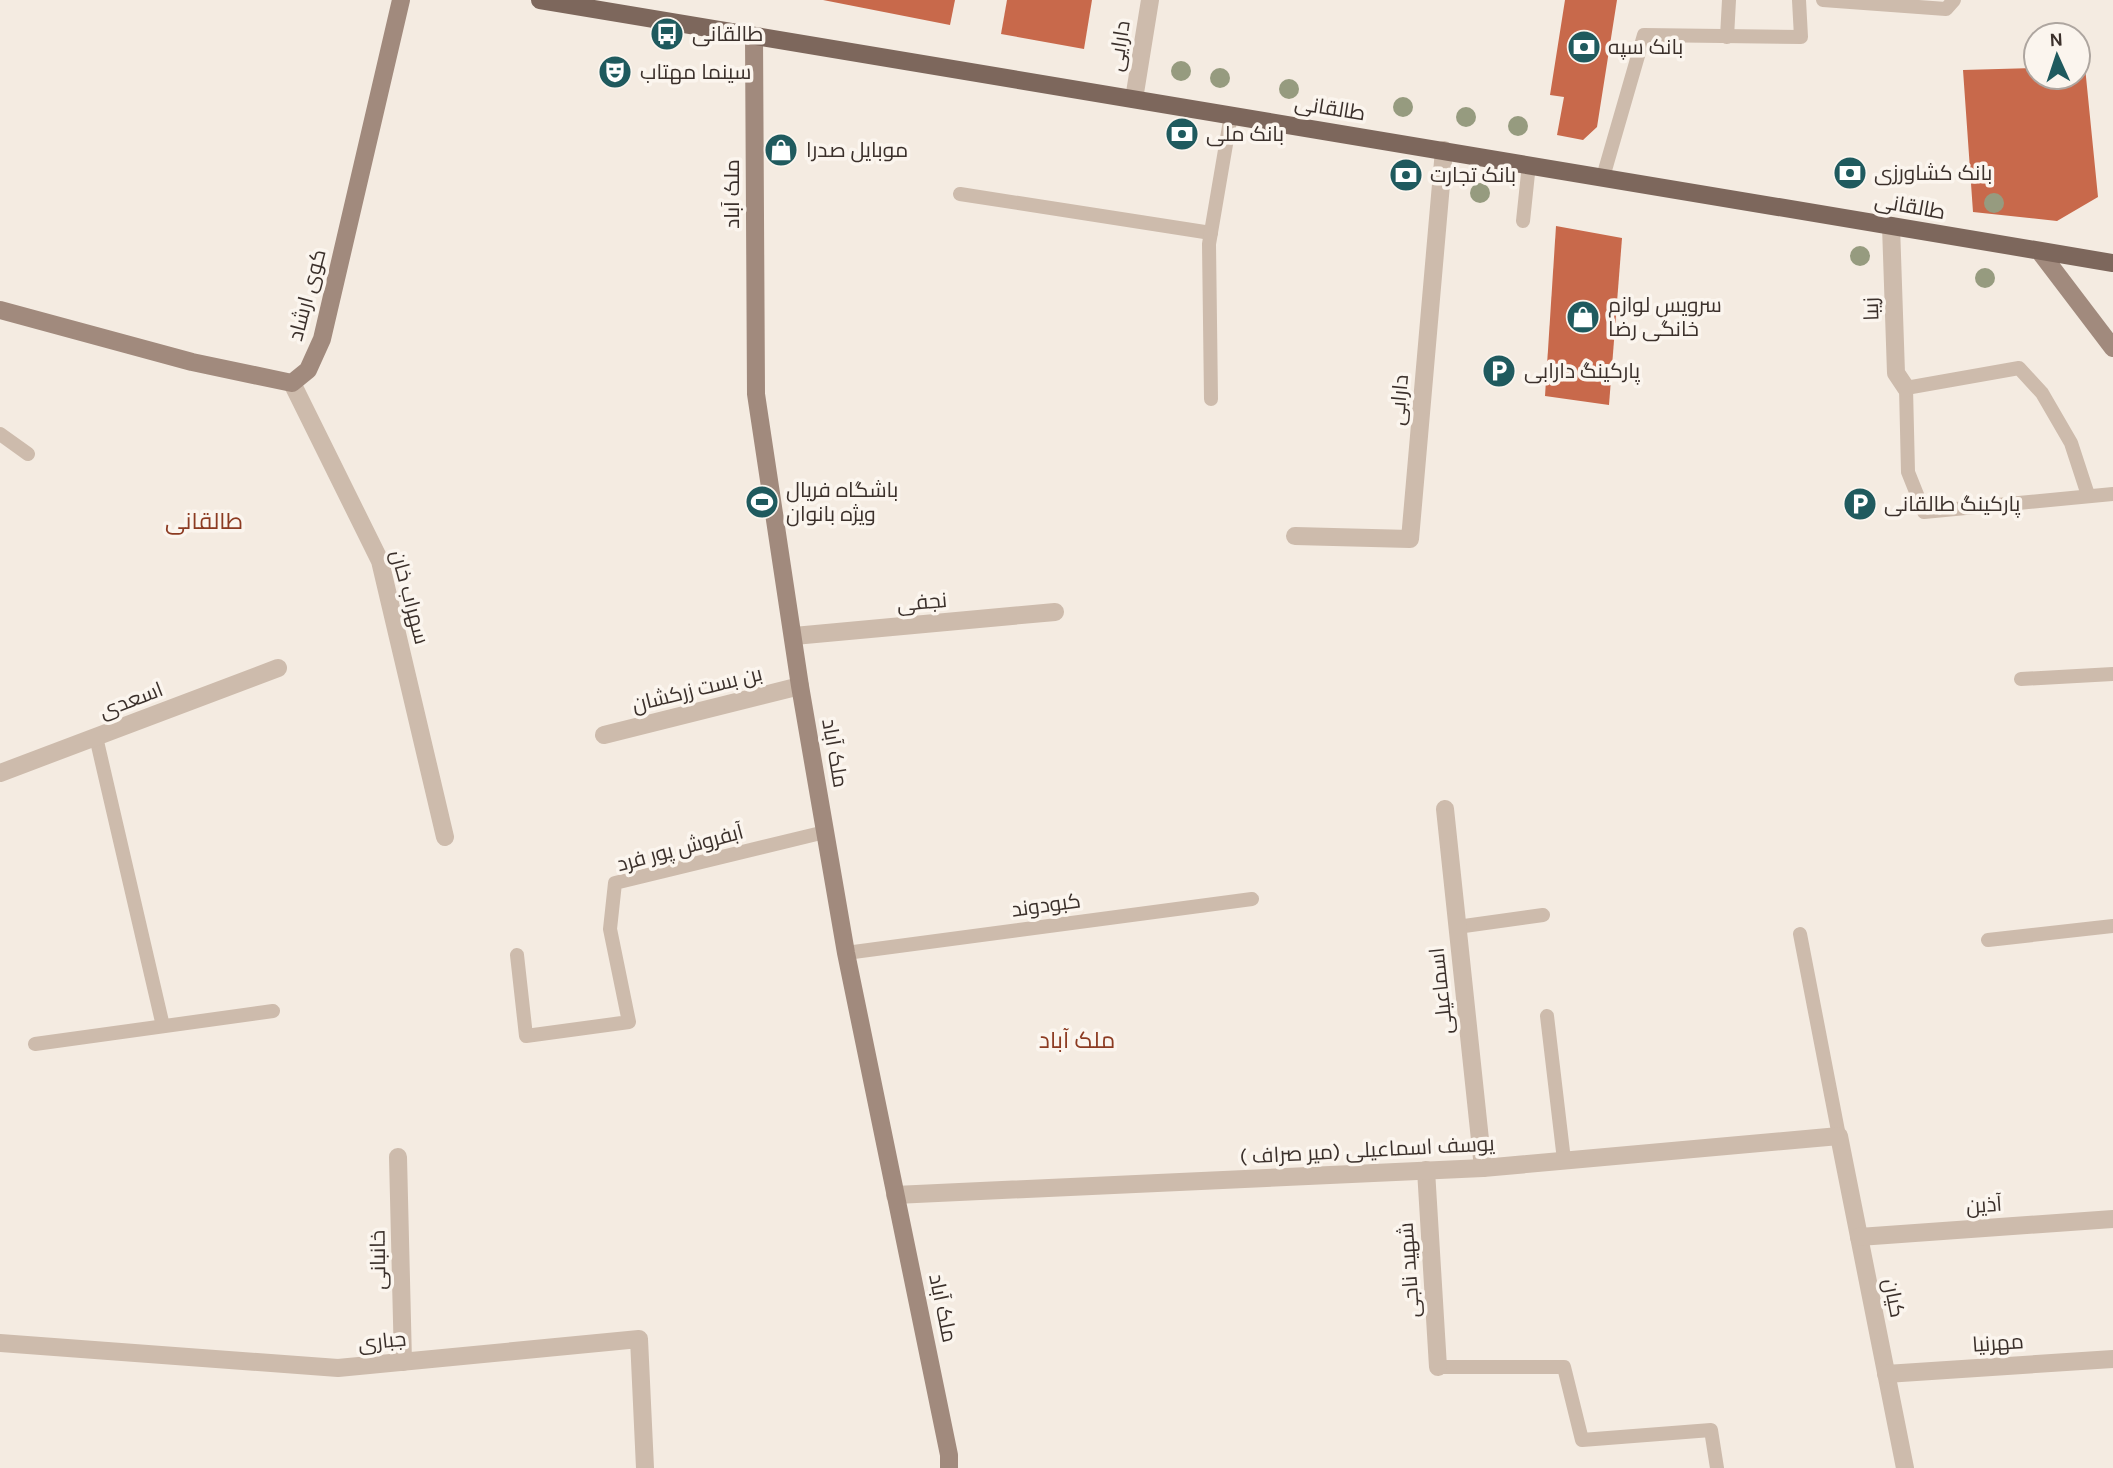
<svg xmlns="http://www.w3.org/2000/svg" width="2113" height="1468" viewBox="0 0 2113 1468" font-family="Karla,Cairo,sans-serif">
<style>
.building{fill:#c8694b}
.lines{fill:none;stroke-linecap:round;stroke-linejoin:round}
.lane{stroke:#cdbbac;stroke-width:14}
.street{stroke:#cdbbac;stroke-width:18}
.secondary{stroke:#a18a7d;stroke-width:18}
.primary{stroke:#7d675c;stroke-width:18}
.tree{fill:#969b7f}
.labels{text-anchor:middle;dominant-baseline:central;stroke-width:7;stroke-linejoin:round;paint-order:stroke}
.poi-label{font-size:21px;fill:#3b302b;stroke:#fbf5ee;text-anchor:start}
.street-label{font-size:21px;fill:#3b302b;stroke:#fbf5ee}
.neighbourhood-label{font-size:23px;fill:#8c3b22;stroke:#fbf5ee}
</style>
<rect width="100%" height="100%" fill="#f4ebe1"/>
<g class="building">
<path d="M 823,0 L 955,0 L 950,25 Z"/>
<path d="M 1007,0 L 1092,0 L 1084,49 L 1001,34 Z"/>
<path d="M 1565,0 L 1617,0 L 1597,127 L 1583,140 L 1557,135 L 1564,97 L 1550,95 Z"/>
<path d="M 2078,67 L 2085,67 L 2098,197 L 2057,221 L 1973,212 L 1963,70 L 2036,68 L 2036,77 L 2078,77 Z"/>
<path d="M 1556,226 L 1622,238 L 1609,405 L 1545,396 Z"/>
</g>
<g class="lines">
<g class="lane">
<path d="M 1823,0 L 1946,9 L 1954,0"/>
<path d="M 1727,37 L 1729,0"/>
<path d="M 1603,177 L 1644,35 L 1801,37 L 1799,0"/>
<path d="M 960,194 L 1211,233"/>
<path d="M 1523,221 L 1529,164"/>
<path d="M 1211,399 L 1209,244 L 1231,115"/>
<path d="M 0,434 L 28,454"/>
<path d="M 2088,495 L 2071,443 L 2042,393 L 2019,368 L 1906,388 L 1908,472 L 1924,512 L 2113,494"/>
<path d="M 2021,679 L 2113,674"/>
<path d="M 96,737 L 163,1026"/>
<path d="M 1457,927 L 1543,915"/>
<path d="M 1800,934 L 1839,1136"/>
<path d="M 1988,940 L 2113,926"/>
<path d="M 846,953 L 1252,899"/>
<path d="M 517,955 L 526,1036 L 629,1022 L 610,929 L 615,883 L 825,832"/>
<path d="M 1547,1016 L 1564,1160"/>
<path d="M 35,1044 L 273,1011"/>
<path d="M 1438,1367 L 1564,1367 L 1582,1440 L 1711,1430 L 1717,1468"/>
</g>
<g class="street">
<path d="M 1134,99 L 1150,0"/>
<path d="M 1891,226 L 1896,373 L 1906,388"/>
<path d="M 292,383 L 380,561 L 445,837"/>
<path d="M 1295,536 L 1410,539 L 1444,150"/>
<path d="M 794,636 L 1055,612"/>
<path d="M 604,735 L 800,686"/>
<path d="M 0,773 L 278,668"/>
<path d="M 1445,809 L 1483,1168"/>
<path d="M 398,1157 L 403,1362"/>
<path d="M 1426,1170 L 1438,1367"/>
<path d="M 895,1195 L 1483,1168 L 1839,1136 L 1905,1468"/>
<path d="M 1859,1237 L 2113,1219"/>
<path d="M 0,1343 L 338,1368 L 639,1339 L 645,1468"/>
<path d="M 1886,1374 L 2113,1359"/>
</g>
<g class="secondary">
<path d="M 754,36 L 756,394 L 800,686 L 846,953 L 949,1455 L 949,1468"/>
<path d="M 2040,252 L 2113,348"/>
<path d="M 0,310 L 192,362 L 292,383 L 308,370 L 322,339 L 401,0"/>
</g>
<path class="primary" d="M 540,0 L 2113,263"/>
</g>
<g class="tree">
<circle cx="1181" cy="71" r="10"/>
<circle cx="1220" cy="78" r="10"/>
<circle cx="1289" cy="89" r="10"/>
<circle cx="1403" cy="107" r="10"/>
<circle cx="1466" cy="117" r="10"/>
<circle cx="1518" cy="126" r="10"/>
<circle cx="1480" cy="193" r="10"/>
<circle cx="1994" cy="203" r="10"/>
<circle cx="1860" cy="256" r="10"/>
<circle cx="1985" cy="278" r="10"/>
</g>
<defs>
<symbol id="bus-disc" viewBox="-11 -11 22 22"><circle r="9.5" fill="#1f5a5e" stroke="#fbf5ee"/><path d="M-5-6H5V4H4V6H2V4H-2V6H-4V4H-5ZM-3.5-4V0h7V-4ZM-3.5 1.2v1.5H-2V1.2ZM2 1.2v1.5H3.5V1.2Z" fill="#fff"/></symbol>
<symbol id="bank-disc" viewBox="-11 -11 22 22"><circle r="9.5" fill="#1f5a5e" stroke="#fbf5ee"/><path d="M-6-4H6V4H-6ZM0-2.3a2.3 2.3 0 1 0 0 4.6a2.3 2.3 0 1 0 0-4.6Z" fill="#fff"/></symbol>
<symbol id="theatre-disc" viewBox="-11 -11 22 22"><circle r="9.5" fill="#1f5a5e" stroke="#fbf5ee"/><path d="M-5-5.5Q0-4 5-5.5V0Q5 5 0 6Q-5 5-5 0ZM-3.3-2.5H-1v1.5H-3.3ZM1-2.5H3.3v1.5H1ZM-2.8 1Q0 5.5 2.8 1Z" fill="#fff"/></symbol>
<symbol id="shop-disc" viewBox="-11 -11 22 22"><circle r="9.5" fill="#1f5a5e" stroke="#fbf5ee"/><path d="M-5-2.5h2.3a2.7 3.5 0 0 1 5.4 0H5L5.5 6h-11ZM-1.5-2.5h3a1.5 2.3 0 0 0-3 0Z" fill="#fff"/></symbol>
<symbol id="parking-disc" viewBox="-11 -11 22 22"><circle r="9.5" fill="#1f5a5e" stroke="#fbf5ee"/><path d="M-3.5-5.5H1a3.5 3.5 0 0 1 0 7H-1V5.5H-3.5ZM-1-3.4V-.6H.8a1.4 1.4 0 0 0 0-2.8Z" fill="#fff"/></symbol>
<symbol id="stadium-disc" viewBox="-11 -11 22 22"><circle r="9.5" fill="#1f5a5e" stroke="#fbf5ee"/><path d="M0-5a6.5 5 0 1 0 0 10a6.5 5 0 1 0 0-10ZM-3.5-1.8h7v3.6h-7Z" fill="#fff"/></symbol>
</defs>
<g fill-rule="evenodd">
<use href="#bus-disc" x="648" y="15" width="38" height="38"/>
<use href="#bank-disc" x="1565" y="28" width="38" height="38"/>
<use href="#theatre-disc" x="596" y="53" width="38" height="38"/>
<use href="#bank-disc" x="1163" y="115" width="38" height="38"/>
<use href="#shop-disc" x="762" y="131" width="38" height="38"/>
<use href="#bank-disc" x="1831" y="154" width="38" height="38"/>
<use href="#bank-disc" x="1387" y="156" width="38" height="38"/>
<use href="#shop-disc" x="1564" y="298" width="38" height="38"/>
<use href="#parking-disc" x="1480" y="352" width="38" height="38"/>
<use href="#stadium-disc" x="743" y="483" width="38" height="38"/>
<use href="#parking-disc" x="1841" y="485" width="38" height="38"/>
</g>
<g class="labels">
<g class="poi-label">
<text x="692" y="34">طالقانی</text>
<text x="1608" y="47">بانک سپه</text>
<text x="640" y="72">سینما مهتاب</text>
<text x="1206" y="134">بانک ملی</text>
<text x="806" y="150">موبایل صدرا</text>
<text x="1874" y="173">بانک کشاورزی</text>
<text x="1430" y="175">بانک تجارت</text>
<text x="1608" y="305">سرویس لوازم<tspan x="1608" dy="24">خانگی رضا</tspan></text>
<text x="1524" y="371">پارکینگ دارابی</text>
<text x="786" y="490">باشگاه فریال<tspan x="786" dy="24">ویژه بانوان</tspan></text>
<text x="1884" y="504">پارکینگ طالقانی</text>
</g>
<g class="street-label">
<text transform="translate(1119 46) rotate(-81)">دارایی</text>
<text transform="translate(1330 108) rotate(9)">طالقانی</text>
<text transform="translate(732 194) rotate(-90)">ملک آباد</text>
<text transform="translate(1910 206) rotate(10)">طالقانی</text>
<text transform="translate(307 295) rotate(-75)">کوی ارشاد</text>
<text transform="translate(1871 309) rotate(-92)">زیبا</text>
<text transform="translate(1399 400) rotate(-85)">دارابی</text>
<text transform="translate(410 597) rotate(75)">سهراب خان</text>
<text transform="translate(922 602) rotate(-5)">نجفی</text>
<text transform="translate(697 689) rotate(-14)">بن بست زرکشان</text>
<text transform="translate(131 700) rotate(-21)">اسعدی</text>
<text transform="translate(835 753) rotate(80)">ملک آباد</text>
<text transform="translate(680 848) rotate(-15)">آبفروش پور فرد</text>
<text transform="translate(1046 905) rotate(-8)">کبودوند</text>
<text transform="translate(1441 991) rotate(-96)">اسماعیلی</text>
<text transform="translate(1367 1150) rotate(-3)">یوسف اسماعیلی (میر صراف )</text>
<text transform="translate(1984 1205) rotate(-4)">آذین</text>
<text transform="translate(378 1260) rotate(-91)">خانبانی</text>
<text transform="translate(1409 1270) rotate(-94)">شهید ناجی</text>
<text transform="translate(1894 1298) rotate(79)">کیان</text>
<text transform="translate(943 1308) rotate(78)">ملک آباد</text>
<text transform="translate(382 1341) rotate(-6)">جباری</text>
<text transform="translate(1998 1343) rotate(-4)">مهرنیا</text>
</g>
<g class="neighbourhood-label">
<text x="204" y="521">طالقانی</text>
<text x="1077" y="1040">ملک آباد</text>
</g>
</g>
<g transform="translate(2057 56) rotate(357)"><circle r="33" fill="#fbf5ee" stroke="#aea6a0" stroke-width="2"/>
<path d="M0-5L12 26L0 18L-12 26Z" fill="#1f5a5e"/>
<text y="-10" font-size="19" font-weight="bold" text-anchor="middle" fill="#3b302b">N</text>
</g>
</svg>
